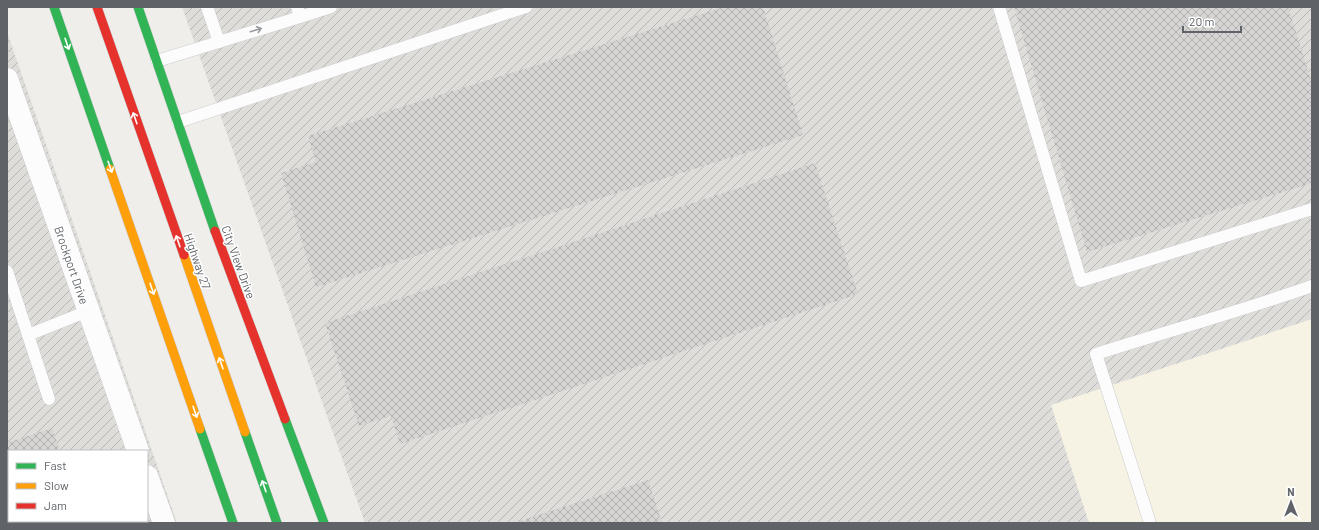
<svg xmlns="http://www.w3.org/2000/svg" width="1319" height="530" viewBox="0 0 1319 530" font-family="Barlow,sans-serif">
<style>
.commercial{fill:#f7f3e4}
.industrial{fill:url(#industrial-furrows);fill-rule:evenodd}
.building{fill:url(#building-cross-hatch)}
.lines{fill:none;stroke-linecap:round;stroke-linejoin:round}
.lane-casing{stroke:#cbcccc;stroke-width:13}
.street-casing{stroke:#cbcccc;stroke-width:23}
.fast-casing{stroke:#cacacb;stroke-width:10}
.slow-casing{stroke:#cacacb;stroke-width:10}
.jam-casing{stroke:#cacacb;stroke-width:10}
.lane{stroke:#fdfcfc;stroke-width:12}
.street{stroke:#fdfcfc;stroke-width:22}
.fast{stroke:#30b455;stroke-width:9}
.slow{stroke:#ff9f0a;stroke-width:9}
.jam{stroke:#e5322d;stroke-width:9}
.oneway{stroke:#96999c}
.oneway2{stroke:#fff}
.labels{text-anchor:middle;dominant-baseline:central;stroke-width:3;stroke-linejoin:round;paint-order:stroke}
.street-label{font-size:12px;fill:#5f6368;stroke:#fff}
</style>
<defs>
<pattern id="industrial-furrows" width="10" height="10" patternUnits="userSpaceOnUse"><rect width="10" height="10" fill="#dfddda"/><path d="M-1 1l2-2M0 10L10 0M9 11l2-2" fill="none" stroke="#b8b7b5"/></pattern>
<pattern id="building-cross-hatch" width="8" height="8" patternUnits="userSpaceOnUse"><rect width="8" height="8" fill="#d6d5d3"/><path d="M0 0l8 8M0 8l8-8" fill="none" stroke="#b1b0af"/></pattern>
</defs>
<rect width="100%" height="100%" fill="#efeeea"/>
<path class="commercial" d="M 1312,319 L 1312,523 L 1089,523 L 1050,405 Z"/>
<g class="industrial">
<path d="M 182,7 L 1312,7 L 1312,319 L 1051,405 L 1089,523 L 365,523 Z"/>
<path d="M 7,32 L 177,523 L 7,523 ZM 9,451 L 147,451 L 147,521 L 9,521 Z"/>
</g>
<g class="building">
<path d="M 724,7 L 763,7 L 803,135 L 316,287 L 281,173 L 316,162 L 308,136 Z"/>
<path d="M 1014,7 L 1288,7 L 1312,83 L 1312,183 L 1087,252 Z"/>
<path d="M 815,163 L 858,294 L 400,444 L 391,416 L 359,426 L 325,323 Z"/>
<path d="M 52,428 L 60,451 L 9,451 L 9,521 L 84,521 L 84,523 L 7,523 L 7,443 Z"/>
<path d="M 648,480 L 662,523 L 513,523 Z"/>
</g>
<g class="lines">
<defs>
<g id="lane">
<path d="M 207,7 L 219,42"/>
<path d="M 999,7 L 1081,281 L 1312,209"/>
<path d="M 300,17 L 331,7"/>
<path d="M 157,61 L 300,17 L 297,7"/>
<path d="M 178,122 L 526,7"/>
<path d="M 7,271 L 49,399"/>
<path d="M 28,335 L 88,311"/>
<path d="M 1150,523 L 1096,354 C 1168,331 1241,311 1312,286"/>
</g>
<g id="street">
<path d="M 7,79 L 138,451"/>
<path d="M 147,476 L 164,523"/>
</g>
<g id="fast">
<path d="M 54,7 L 110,169"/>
<path d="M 138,7 L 215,231"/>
<path d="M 285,419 L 324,523"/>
<path d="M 200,429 L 233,523"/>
<path d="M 245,432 L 277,523"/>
</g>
<g id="slow">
<path d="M 110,169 L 200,429"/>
<path d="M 184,255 L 245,432"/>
</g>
<g id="jam">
<path d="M 97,7 L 184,255"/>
<path d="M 215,231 L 285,419"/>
</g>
</defs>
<use href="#lane" class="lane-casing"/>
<use href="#street" class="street-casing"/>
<use href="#fast" class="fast-casing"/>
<use href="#slow" class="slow-casing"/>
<use href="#jam" class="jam-casing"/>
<use href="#lane" class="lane"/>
<use href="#street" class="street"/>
<use href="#fast" class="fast"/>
<use href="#slow" class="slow"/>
<use href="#jam" class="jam"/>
</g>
<defs><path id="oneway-shaft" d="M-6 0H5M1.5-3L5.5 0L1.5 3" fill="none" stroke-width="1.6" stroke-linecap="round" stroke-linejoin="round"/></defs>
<use class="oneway" href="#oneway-shaft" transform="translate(256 30) rotate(-17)"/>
<g class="oneway2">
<use href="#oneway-shaft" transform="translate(67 44) rotate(71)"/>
<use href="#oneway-shaft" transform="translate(135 118) rotate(-109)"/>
<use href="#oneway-shaft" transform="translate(110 167) rotate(71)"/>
<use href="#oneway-shaft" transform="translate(178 241) rotate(-109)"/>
<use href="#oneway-shaft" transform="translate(152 289) rotate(71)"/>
<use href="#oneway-shaft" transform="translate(221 363) rotate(-109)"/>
<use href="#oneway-shaft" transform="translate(195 412) rotate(71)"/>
<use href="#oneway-shaft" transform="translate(264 486) rotate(-109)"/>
</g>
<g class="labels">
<g class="street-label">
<text transform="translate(198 261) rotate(71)">Highway 27</text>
<text transform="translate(239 262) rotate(70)">City View Drive</text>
<text transform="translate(72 265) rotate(71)">Brockport Drive</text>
</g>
</g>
<rect width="1319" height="530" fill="none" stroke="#5f6368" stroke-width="16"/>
<rect x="8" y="450" width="140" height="72" fill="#ffffff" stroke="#bfc1c3"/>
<rect x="16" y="463" width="20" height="6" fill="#30b455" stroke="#bfc1c3"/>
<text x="44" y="470" font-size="12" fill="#5f6368">Fast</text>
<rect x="16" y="483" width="20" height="6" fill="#ff9f0a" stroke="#bfc1c3"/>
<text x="44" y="490" font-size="12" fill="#5f6368">Slow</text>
<rect x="16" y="503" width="20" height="6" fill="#e5322d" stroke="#bfc1c3"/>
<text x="44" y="510" font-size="12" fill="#5f6368">Jam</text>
<g transform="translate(1291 502)" stroke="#ffffff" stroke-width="3" paint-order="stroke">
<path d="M0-3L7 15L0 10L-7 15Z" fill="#5f6368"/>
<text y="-6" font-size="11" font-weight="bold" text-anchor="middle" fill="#5f6368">N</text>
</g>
<path d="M1183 26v6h58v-6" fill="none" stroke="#5f6368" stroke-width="2"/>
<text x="1189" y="26" font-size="12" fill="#5f6368" stroke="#ffffff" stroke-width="3" paint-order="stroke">20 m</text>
</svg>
